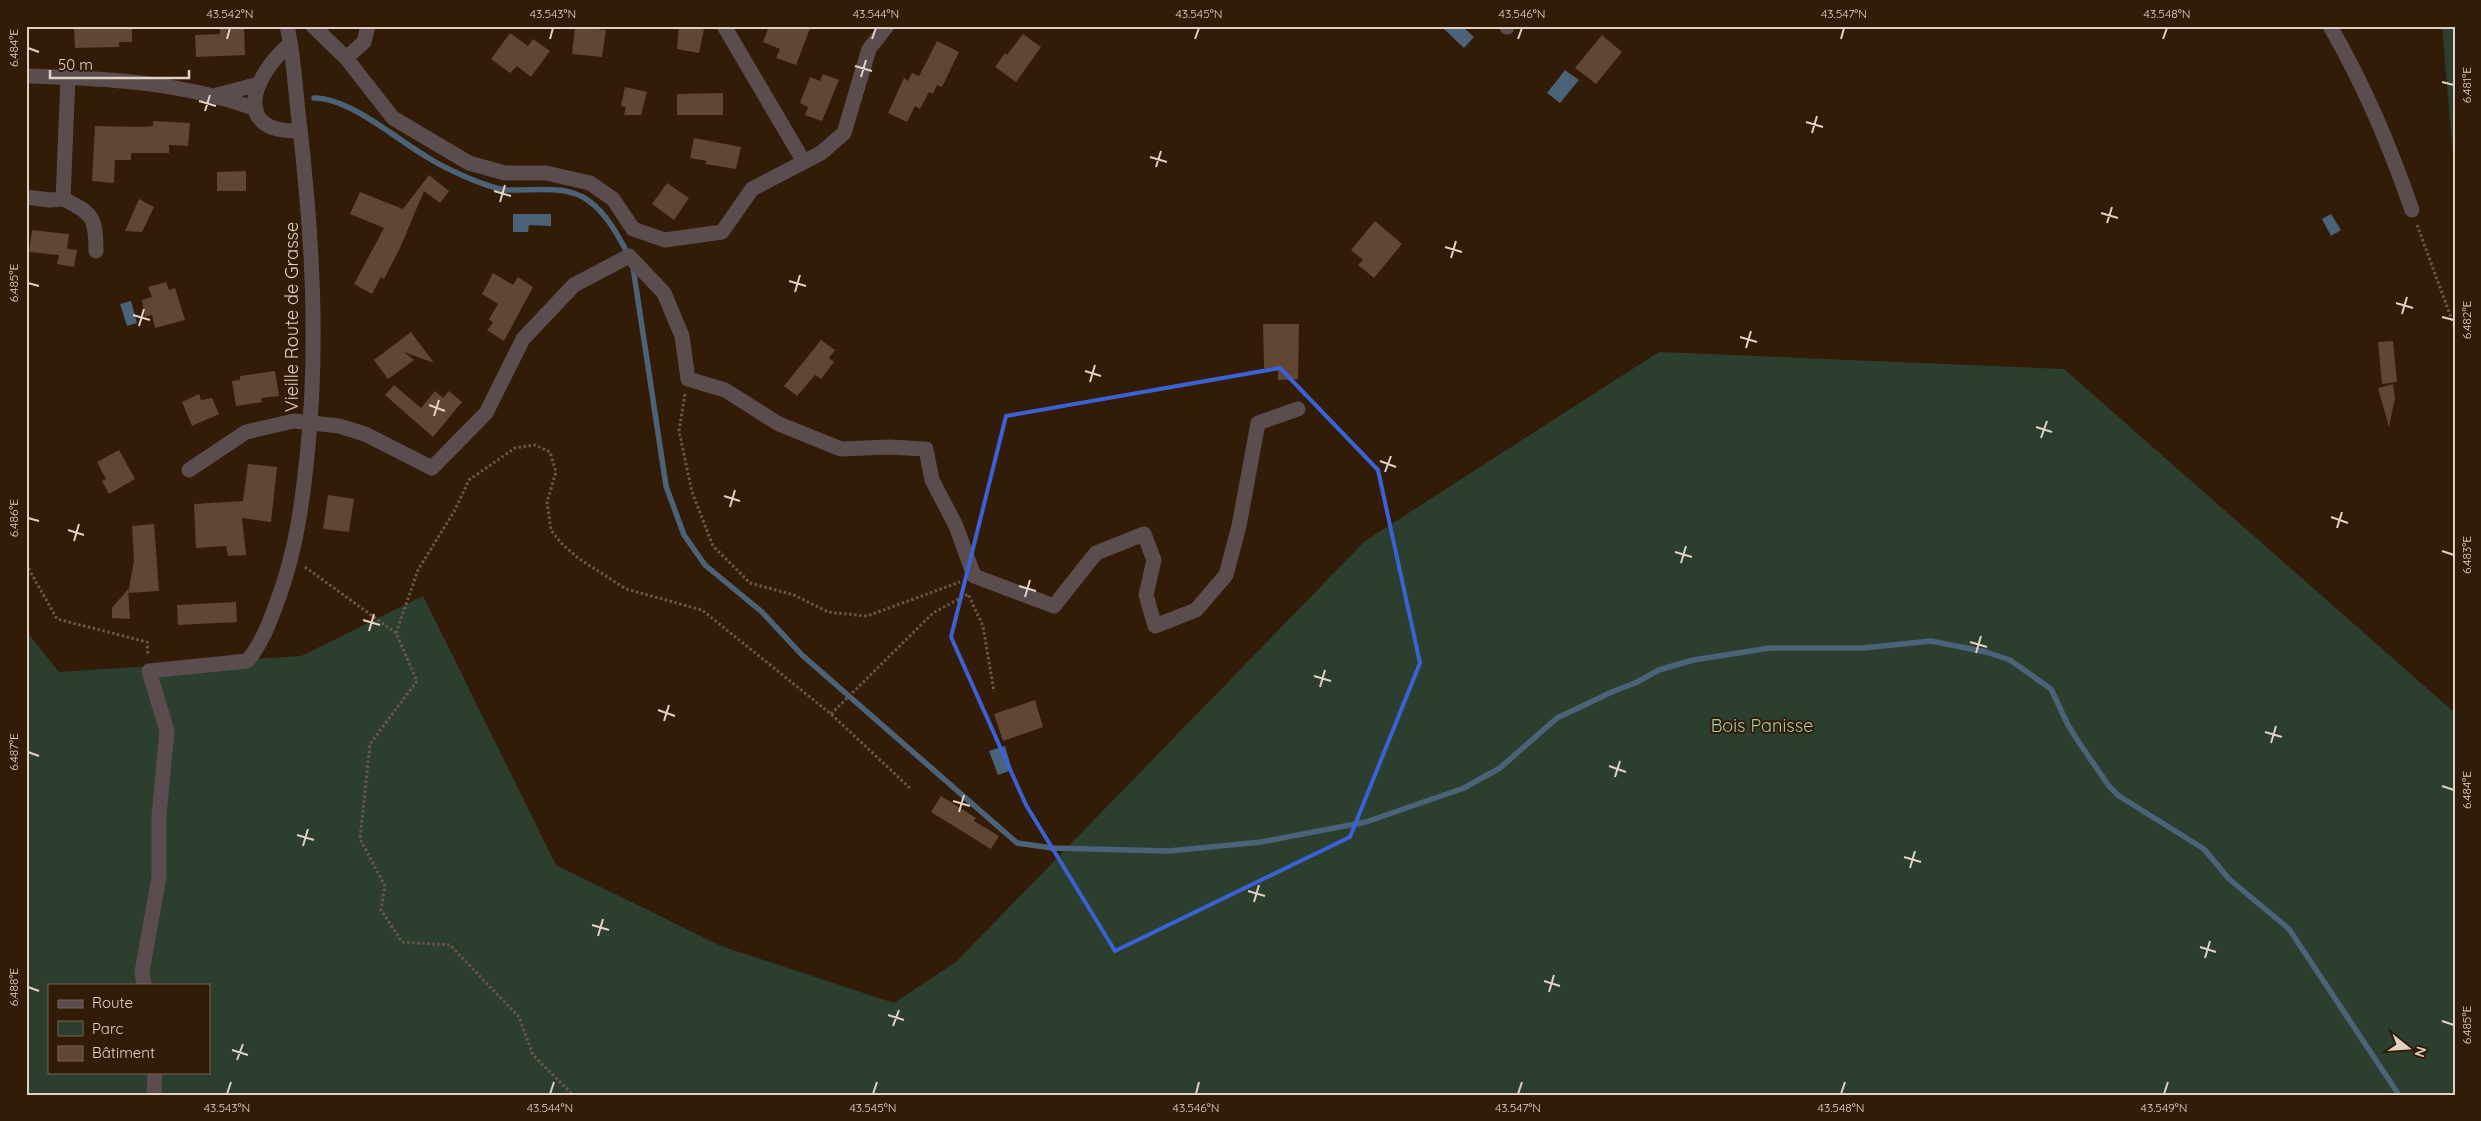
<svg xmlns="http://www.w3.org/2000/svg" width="2481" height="1121" viewBox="0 0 2481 1121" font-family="Quicksand,sans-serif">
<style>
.green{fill:#2c3f2f;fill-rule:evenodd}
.water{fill:#4b6379}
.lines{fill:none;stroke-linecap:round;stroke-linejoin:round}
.stream{stroke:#4b6379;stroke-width:5.5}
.building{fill:#614632}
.path{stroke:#6c5746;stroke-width:3;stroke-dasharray:2.5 2.5;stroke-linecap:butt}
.minor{stroke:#5b4c4e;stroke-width:15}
.marked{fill:none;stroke:#3a62d5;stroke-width:4;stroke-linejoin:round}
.ticks{fill:none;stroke:#e1d1c5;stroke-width:2}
.labels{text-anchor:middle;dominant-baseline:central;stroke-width:4;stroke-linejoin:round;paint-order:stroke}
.street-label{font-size:18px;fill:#e1d1c5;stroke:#321b07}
.park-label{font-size:18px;fill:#9fcea5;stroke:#321b07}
.neatline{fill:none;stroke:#e1d1c5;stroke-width:2}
.ticks-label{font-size:12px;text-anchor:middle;fill:#e1d1c5}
</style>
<rect width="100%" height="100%" fill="#321b07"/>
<g class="green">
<path d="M 2442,26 L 2455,26 L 2455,179 Z"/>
<path d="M 1659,352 L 2064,369 L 2455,713 L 2455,1095 L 26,1095 L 26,631 L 59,672 L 301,656 L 423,596 L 556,865 L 721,946 L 894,1003 L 956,962 L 1365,541 ZM 49,985 L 209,985 L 209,1072 L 49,1072 Z"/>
</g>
<g class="water">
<path d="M 1446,26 L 1462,26 L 1474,37 L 1464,48 L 1444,29 Z"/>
<path d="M 1565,70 L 1579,80 L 1560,103 L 1547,93 Z"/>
<path d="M 513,214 L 551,214 L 551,226 L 529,225 L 528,232 L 513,232 Z"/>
<path d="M 2331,214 L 2341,230 L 2331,236 L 2322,219 Z"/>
<path d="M 131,301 L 137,323 L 127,326 L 120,304 Z"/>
<path d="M 1005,746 L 1012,770 L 998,775 L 989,751 Z"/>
</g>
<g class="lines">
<g class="stream">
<path d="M 314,98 C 350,98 396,139 427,157 C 442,167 461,175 478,182 C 487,185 498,190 508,190 C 534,191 566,184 589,201 C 607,214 619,237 629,256"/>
<path d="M 633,267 L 666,486 L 684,535 L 705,565 L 762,612 L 802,655 L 1017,843 L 1052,848 L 1169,851 L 1261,842 L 1366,822 L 1464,788 L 1500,768 L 1557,718 L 1614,691 L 1635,683 L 1659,670 L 1693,660 L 1770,648 L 1863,648 L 1931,641 L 1986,652 L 2010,660 L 2051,689 L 2068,725 L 2080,744 L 2109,786 L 2119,796 L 2204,849 L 2229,879 L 2289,929 L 2399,1095"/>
</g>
</g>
<g class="building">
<path d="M 74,26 L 132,26 L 132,42 L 119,42 L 119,47 L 75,48 Z"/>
<path d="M 220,26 L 244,26 L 245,55 L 196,57 L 195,35 L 220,34 Z"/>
<path d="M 679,26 L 704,29 L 699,53 L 677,49 Z"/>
<path d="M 769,26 L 811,26 L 796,65 L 776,58 L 780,49 L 763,42 Z"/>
<path d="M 575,27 L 606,30 L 602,57 L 572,54 Z"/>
<path d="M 510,33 L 528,46 L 533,39 L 550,51 L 531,77 L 517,66 L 510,73 L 491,59 Z"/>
<path d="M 1023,34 L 1041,47 L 1016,82 L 995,67 L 1005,53 L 1007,55 Z"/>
<path d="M 1602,35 L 1622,52 L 1596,84 L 1575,68 Z"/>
<path d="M 937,41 L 959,52 L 942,87 L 937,85 L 933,94 L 929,92 L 920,109 L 915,106 L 907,122 L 888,113 L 904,78 L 908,81 L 912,73 L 919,76 Z"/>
<path d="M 823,74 L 839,80 L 822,121 L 805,115 L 808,107 L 800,103 L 810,77 L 820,81 Z"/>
<path d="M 625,87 L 647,92 L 641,115 L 624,115 L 626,107 L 621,106 Z"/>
<path d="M 723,93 L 723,115 L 677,115 L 677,94 Z"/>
<path d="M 153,121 L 190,123 L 188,146 L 169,145 L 169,153 L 131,153 L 131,160 L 115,160 L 114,183 L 92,181 L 95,126 L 141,127 L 153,126 Z"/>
<path d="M 694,138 L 741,147 L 736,169 L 705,164 L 707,161 L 690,158 Z"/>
<path d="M 246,171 L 246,191 L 217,191 L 217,172 Z"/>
<path d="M 429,175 L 449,191 L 440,203 L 424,191 L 400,248 L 384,279 L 381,277 L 372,294 L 354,284 L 384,228 L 350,214 L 360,192 L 403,209 Z"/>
<path d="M 667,183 L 689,198 L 674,220 L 652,204 Z"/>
<path d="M 139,199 L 154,207 L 142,232 L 125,231 Z"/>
<path d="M 1375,221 L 1402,244 L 1374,278 L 1358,265 L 1363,260 L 1351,250 Z"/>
<path d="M 32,230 L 69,234 L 67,249 L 77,250 L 74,267 L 57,264 L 59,255 L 29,252 Z"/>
<path d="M 493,273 L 513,285 L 518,277 L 533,287 L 504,341 L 487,330 L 493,323 L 489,319 L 498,304 L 482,294 Z"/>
<path d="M 166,282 L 169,290 L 175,288 L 185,320 L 155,328 L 152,315 L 145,317 L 142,300 L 152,297 L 148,287 Z"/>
<path d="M 1263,324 L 1299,324 L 1298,379 L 1278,380 L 1278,369 L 1264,368 Z"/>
<path d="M 411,332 L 434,363 L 404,352 L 414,360 L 388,379 L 374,360 Z"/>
<path d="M 821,340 L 835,350 L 829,358 L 834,362 L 821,379 L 815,375 L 797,396 L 784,386 Z"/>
<path d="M 2393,341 L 2397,382 L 2382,384 L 2378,342 Z"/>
<path d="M 275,371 L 279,396 L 261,398 L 262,402 L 236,406 L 232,381 L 240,380 L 240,376 Z"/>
<path d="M 2393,384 L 2395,398 L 2389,427 L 2378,388 Z"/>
<path d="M 394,385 L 421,408 L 435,391 L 443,398 L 449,391 L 462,402 L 433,437 L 385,395 Z"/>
<path d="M 199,394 L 201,400 L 212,398 L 219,414 L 192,426 L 182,402 Z"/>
<path d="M 119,450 L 135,479 L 109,494 L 102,481 L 106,479 L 97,462 Z"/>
<path d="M 248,464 L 277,467 L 271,522 L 242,518 L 246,555 L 228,556 L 226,546 L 196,548 L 194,504 L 243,501 Z"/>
<path d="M 328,495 L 354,499 L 349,532 L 323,529 Z"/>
<path d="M 154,524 L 159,591 L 128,593 L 134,561 L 132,526 Z"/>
<path d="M 128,589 L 130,619 L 112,618 L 112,608 Z"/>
<path d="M 236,602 L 237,622 L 178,625 L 177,605 Z"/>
<path d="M 1035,700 L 1043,727 L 1003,741 L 994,714 Z"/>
<path d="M 941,796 L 976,818 L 974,821 L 999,836 L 991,849 L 931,812 Z"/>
</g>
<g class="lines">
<g class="path">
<path d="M 2417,225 L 2455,328"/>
<path d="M 685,394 L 679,431 L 692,492 L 713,546 L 750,583 L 794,595 L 828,612 L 867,616 L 960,582"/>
<path d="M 26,564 L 57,619 L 147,642 L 148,655"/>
<path d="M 305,567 L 396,633 L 417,681 L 370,744 L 360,839 L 385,886 L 381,910 L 402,942 L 450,945 L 519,1017 L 533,1055 L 573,1095"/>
<path d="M 396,633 L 418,570 L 455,510 L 469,480 L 515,448 L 535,445 L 550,452 L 556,472 L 547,502 L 551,530 L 561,543 L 578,558 L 626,589 L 702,610 L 831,714 L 911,789"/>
<path d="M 831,714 L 933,613 L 968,594 L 983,626 L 994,692"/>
</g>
<g class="minor">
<path d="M 313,26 L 346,58 L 364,42 L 368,26"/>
<path d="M 724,26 L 804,162"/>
<path d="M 2330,26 C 2365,87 2389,144 2412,210"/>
<path d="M 1507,27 L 1507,26"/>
<path d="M 290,44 C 254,74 229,133 300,131"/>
<path d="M 346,58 L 393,118 L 469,163 L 505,173 L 546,173 L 590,183 L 613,199 L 633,229 L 665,240 L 722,232 L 752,189 L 821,153 L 844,133 L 869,49 L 887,26"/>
<path d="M 26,76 C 105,78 181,82 256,109"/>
<path d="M 217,95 L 259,84"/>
<path d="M 26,197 L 50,200 L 63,199 L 68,77"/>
<path d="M 63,199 C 93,213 96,218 96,251"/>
<path d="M 189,470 L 246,432 L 294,421 L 339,426 L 365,434 L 432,468 L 486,413 L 523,339 L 574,285 L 629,256 L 664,293 L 682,336 L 688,379 L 725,390 L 779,424 L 841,449 L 889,447 L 926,449 L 932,480 L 956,526 L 974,576 L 1054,606 L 1096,553 L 1144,534 L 1154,560 L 1146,595 L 1155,626 L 1196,610 L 1226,575 L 1239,526 L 1258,423 L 1298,409"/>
<path d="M 144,985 L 142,972 L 159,877 L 159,815 L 167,731 L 149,671 L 247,661 C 264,641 271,618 280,594 C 296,548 302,505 307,457 C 319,344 312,232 299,120 C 295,89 294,56 287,26"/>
<path d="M 154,1095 L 155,1072"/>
</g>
</g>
<path class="marked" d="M 1280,368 L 1378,470 L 1420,663 L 1350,837 L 1115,951 L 1026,805 L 951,637 L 1006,416 Z"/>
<path class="ticks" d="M 227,39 L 230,28M 550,39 L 553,28M 872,39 L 876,28M 1195,39 L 1199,28M 1518,39 L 1522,28M 1841,39 L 1844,28M 2163,39 L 2167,28M 28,48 L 39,52M 855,66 L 872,71M 861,77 L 866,60M 2442,82 L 2454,85M 199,101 L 216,106M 205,111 L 210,95M 1806,122 L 1823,127M 1812,133 L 1817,116M 1150,157 L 1167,162M 1156,167 L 1161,151M 494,191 L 511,196M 500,202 L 505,185M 2101,213 L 2118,218M 2107,223 L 2112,207M 1445,247 L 1462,252M 1451,258 L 1456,241M 789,281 L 806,286M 28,283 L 39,286M 795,292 L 800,275M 2396,303 L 2413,308M 2402,314 L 2407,297M 133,315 L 150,320M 2442,317 L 2454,320M 139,326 L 144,309M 1740,337 L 1757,342M 1746,348 L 1751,331M 1085,371 L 1101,376M 1090,382 L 1095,365M 429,405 L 445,411M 434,416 L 439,400M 2036,427 L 2052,432M 2041,438 L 2047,421M 1380,461 L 1396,467M 1385,472 L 1391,456M 724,496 L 740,501M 730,507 L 735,490M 2331,517 L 2348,523M 28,518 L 39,521M 2337,528 L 2342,512M 68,530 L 84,535M 74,541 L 79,524M 2442,551 L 2454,555M 1675,552 L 1692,557M 1681,563 L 1686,546M 1019,586 L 1036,591M 1025,597 L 1030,580M 363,620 L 380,625M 369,631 L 374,614M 1970,642 L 1987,647M 1976,653 L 1981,636M 1314,676 L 1331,681M 1320,687 L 1325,670M 658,710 L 675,716M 664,721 L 669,705M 2265,732 L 2282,737M 2271,743 L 2276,726M 28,752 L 39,756M 1609,766 L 1626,772M 1615,777 L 1620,761M 2442,786 L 2454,790M 953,801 L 970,806M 959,812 L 964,795M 297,835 L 314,840M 303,846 L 308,829M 1904,857 L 1921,862M 1910,868 L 1915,851M 1248,891 L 1265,896M 1254,902 L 1259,885M 592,925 L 609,930M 598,936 L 603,919M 2200,947 L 2216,952M 2205,958 L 2210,941M 1544,981 L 1560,986M 28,987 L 39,991M 1549,992 L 1554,975M 888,1015 L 904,1020M 2442,1021 L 2454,1025M 893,1026 L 899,1010M 232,1050 L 248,1055M 237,1060 L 243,1044M 227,1094 L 231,1082M 550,1094 L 554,1082M 873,1094 L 877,1082M 1196,1094 L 1199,1082M 1518,1094 L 1522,1082M 1841,1094 L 1845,1082M 2164,1094 L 2168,1082"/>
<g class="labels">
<g class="street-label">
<text transform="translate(291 317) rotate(-90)">Vieille Route de Grasse</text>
</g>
<g class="park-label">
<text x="1762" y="725">Bois Panisse</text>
</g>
</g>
<rect width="2481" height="1121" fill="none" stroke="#321b07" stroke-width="55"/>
<rect x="48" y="984" width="162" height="90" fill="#321b07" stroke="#786453"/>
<rect x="58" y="1000" width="25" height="8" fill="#5b4c4e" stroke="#786453"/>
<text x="92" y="1008" font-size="15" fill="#e1d1c5">Route</text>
<rect x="58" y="1021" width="25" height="15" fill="#2c3f2f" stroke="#786453"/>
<text x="92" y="1034" font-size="15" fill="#e1d1c5">Parc</text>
<rect x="58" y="1046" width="25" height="15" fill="#614632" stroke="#786453"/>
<text x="92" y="1058" font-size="15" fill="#e1d1c5">Bâtiment</text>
<g transform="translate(2408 1048) rotate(107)" stroke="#321b07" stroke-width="4" paint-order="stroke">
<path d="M0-4L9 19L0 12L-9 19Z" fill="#e1d1c5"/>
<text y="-8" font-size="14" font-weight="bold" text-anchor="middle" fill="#e1d1c5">N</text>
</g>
<path d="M50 70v8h139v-8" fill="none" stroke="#e1d1c5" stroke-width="2.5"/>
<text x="58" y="70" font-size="15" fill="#e1d1c5" stroke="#321b07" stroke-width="4" paint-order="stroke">50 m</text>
<rect x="28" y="28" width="2426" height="1066" class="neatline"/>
<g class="ticks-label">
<text x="230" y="18">43.542°N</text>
<text x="553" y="18">43.543°N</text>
<text x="876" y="18">43.544°N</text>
<text x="1199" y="18">43.545°N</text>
<text x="1522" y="18">43.546°N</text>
<text x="1844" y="18">43.547°N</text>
<text x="2167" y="18">43.548°N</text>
<text transform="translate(14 48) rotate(-90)" y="4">6.484°E</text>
<text transform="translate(2467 85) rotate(-90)" y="4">6.481°E</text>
<text transform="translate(14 283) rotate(-90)" y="4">6.485°E</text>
<text transform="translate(2467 320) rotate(-90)" y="4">6.482°E</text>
<text transform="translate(14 518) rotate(-90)" y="4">6.486°E</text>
<text transform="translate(2467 555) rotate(-90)" y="4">6.483°E</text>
<text transform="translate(14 752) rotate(-90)" y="4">6.487°E</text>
<text transform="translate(2467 790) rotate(-90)" y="4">6.484°E</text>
<text transform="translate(14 987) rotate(-90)" y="4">6.488°E</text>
<text transform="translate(2467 1025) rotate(-90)" y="4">6.485°E</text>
<text x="227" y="1112">43.543°N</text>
<text x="550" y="1112">43.544°N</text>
<text x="873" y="1112">43.545°N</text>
<text x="1196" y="1112">43.546°N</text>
<text x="1518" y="1112">43.547°N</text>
<text x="1841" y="1112">43.548°N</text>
<text x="2164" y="1112">43.549°N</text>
</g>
</svg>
